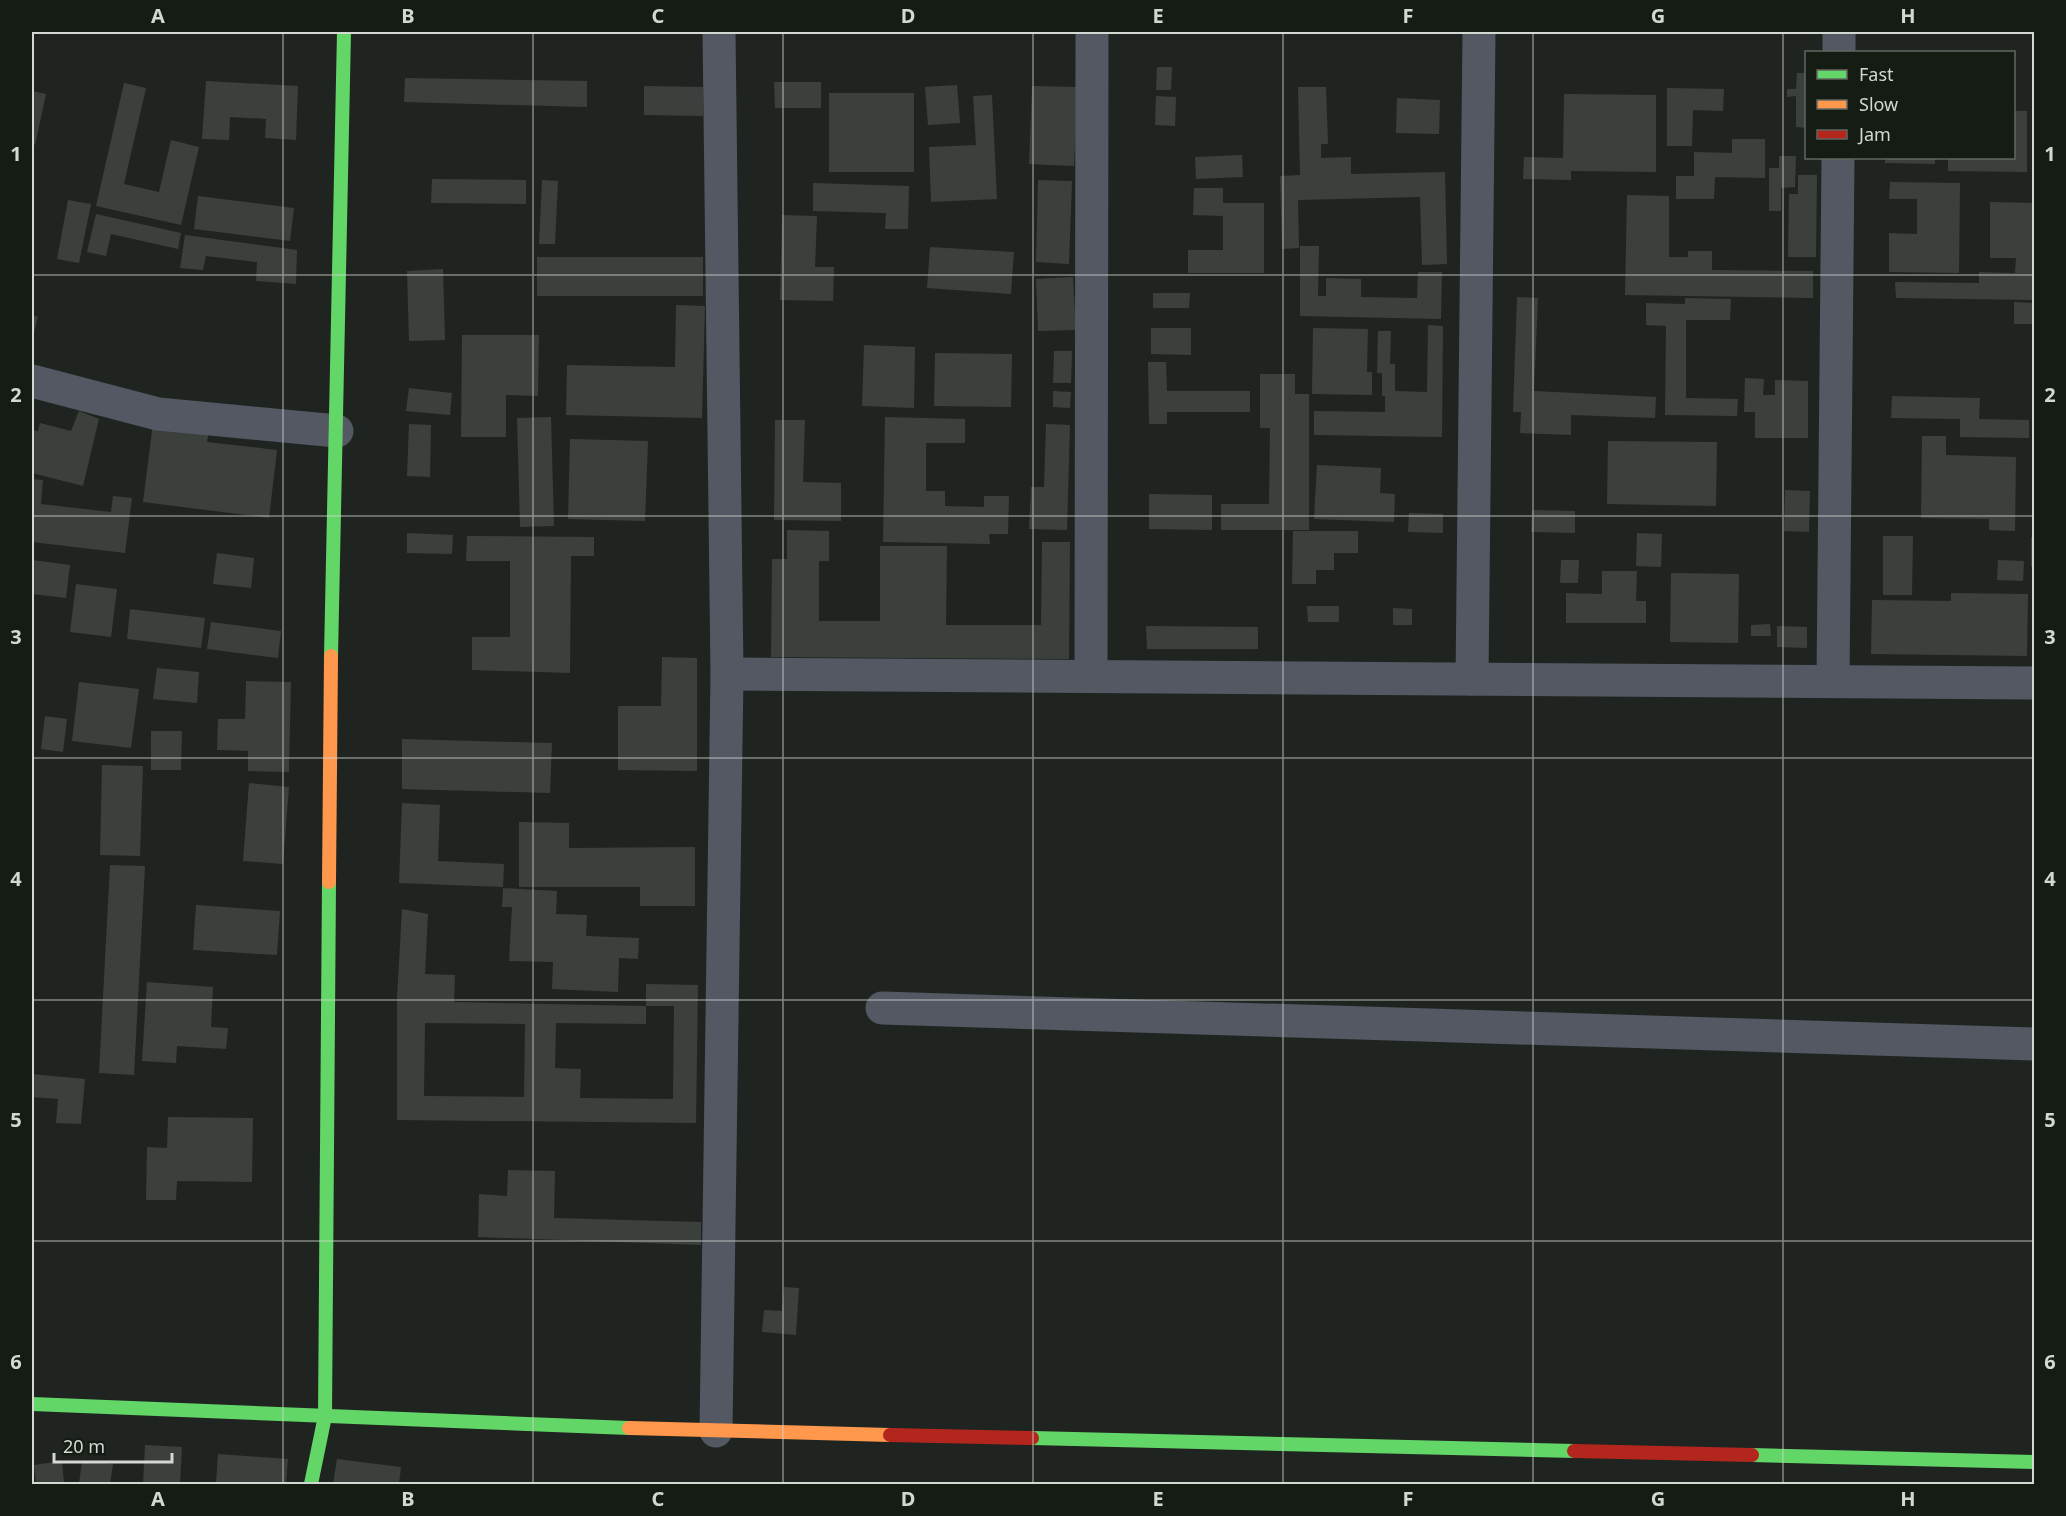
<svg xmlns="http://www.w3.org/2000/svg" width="2066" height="1516" viewBox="0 0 2066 1516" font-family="'Noto Sans',sans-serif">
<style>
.building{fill:#3c403c;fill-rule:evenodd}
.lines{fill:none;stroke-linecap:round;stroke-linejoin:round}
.street{stroke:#535863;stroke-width:33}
.fast{stroke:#63d668;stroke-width:14}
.slow{stroke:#ff974d;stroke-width:14}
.jam{stroke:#b3261e;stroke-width:14}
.grid{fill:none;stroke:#d3d8d3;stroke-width:1.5;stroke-opacity:0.55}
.neatline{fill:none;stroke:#d3d8d3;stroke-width:2}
.grid-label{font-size:20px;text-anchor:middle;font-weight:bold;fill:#d3d8d3}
</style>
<rect width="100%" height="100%" fill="#202420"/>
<g class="building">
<path d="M 1157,67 L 1172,67 L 1171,90 L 1156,90 Z"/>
<path d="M 1797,73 L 1806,73 L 1806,128 L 1796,127 L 1796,96 L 1787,97 L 1787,89 L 1796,89 Z"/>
<path d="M 405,78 L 587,81 L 587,107 L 404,102 Z"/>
<path d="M 206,81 L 298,86 L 296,140 L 265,138 L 266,119 L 230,117 L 229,140 L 202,139 Z"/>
<path d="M 774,82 L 821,82 L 821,108 L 775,108 Z"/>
<path d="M 124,83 L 146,88 L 124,184 L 159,192 L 171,140 L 199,147 L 181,225 L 96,206 Z"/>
<path d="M 957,85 L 960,123 L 928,125 L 925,87 Z"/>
<path d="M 644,86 L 703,87 L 703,116 L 644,115 Z"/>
<path d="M 1032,86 L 1078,87 L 1074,166 L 1029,164 Z"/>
<path d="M 1298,87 L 1326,87 L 1328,144 L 1321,144 L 1321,158 L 1351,157 L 1351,174 L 1445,172 L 1447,264 L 1422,265 L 1420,197 L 1298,200 L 1299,248 L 1282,249 L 1280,176 L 1300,175 Z"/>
<path d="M 1667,88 L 1724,89 L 1723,111 L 1693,110 L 1692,146 L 1667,146 Z"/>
<path d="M 32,91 L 46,94 L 35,145 L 32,144 Z"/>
<rect x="829" y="93" width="85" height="79"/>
<path d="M 1564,94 L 1656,95 L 1656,172 L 1571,171 L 1571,180 L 1523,179 L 1524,157 L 1563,158 Z"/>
<path d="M 992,95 L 997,199 L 931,202 L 929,147 L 976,145 L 973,96 Z"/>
<path d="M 1156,96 L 1176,97 L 1175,126 L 1155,125 Z"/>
<path d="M 1397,98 L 1440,100 L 1439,134 L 1396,133 Z"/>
<path d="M 2014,111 L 2027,111 L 2027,172 L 1948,171 L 1948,158 L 2014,158 Z"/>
<path d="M 1732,139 L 1765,139 L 1765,178 L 1715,177 L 1714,199 L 1676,199 L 1676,176 L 1694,176 L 1694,152 L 1732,153 Z"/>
<path d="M 1242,155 L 1243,177 L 1196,179 L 1195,157 Z"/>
<path d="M 1779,156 L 1796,156 L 1795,187 L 1781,188 L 1781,211 L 1769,211 L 1769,168 L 1779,168 Z"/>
<path d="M 1885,158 L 1935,158 L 1935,164 L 1885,163 Z"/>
<path d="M 1798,175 L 1817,175 L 1816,257 L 1788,257 L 1789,194 L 1798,194 Z"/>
<path d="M 432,179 L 526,180 L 526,204 L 431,203 Z"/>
<path d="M 542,180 L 558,181 L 555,244 L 539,244 Z"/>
<path d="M 1038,180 L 1072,181 L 1069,264 L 1036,262 Z"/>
<path d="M 1890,182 L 1960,183 L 1959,273 L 1889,272 L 1889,233 L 1917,234 L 1917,199 L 1889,199 Z"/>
<path d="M 813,183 L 909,186 L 908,229 L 885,229 L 886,213 L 813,211 Z"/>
<path d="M 1194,188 L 1223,188 L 1223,203 L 1264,203 L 1264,273 L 1188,273 L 1188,250 L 1223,250 L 1223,216 L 1193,215 Z"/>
<path d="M 1627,195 L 1669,196 L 1669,257 L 1688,257 L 1688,251 L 1712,251 L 1712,270 L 1813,271 L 1813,298 L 1625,295 Z"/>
<path d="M 198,196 L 294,208 L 290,241 L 194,229 Z"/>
<path d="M 68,200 L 91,204 L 79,263 L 57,259 Z"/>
<path d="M 1990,202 L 2033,203 L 2032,300 L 1896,298 L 1895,282 L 1979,283 L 1979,272 L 2015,273 L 2016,258 L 1990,258 Z"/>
<path d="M 96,214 L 181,233 L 178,249 L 111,234 L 106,256 L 87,252 Z"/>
<path d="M 782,215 L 817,216 L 815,267 L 834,267 L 833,301 L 780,300 Z"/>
<path d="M 185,235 L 297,250 L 296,284 L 256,281 L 257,262 L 206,256 L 203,270 L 180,268 Z"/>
<path d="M 1300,246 L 1319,246 L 1318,296 L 1326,296 L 1326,278 L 1361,279 L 1361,297 L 1417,298 L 1418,272 L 1442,272 L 1441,319 L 1300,316 Z"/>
<path d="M 930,247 L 1014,252 L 1011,294 L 927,288 Z"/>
<rect x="537" y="257" width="166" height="39"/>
<path d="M 443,269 L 445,340 L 409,341 L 407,271 Z"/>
<path d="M 1073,277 L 1076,330 L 1038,331 L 1036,279 Z"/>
<path d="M 1153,293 L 1190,293 L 1189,308 L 1153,308 Z"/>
<path d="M 1517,297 L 1538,298 L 1534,391 L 1656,397 L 1655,418 L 1571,415 L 1571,435 L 1520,433 L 1521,412 L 1513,412 Z"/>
<path d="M 1685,298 L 1731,299 L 1730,320 L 1686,320 L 1686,398 L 1738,399 L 1737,416 L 1665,415 L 1666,326 L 1646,325 L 1646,303 L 1685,304 Z"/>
<path d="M 2014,302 L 2034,303 L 2034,324 L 2014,324 Z"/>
<path d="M 676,305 L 705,306 L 702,418 L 566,415 L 567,365 L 675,367 Z"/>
<path d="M 32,315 L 38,317 L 33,336 L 32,336 Z"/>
<path d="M 1428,325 L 1443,326 L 1442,437 L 1314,435 L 1314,411 L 1385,412 L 1385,396 L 1382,396 L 1382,373 L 1377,373 L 1378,331 L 1391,331 L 1390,364 L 1395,364 L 1395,391 L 1427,392 Z"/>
<path d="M 1151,328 L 1191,328 L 1191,355 L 1151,354 Z"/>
<path d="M 1313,328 L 1368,329 L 1367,372 L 1372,372 L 1372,395 L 1312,394 Z"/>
<path d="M 462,335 L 539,335 L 538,396 L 506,395 L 506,437 L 461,437 Z"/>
<path d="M 864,345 L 915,347 L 914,408 L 862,406 Z"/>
<path d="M 1054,351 L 1072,351 L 1071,383 L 1053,383 Z"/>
<path d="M 935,353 L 1012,354 L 1011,407 L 934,406 Z"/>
<path d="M 1148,362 L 1166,362 L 1167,391 L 1250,391 L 1250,412 L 1167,412 L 1167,424 L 1149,424 Z"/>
<path d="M 1260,374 L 1295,374 L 1295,394 L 1309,394 L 1309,530 L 1221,530 L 1221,504 L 1269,504 L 1270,428 L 1260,428 Z"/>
<path d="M 1745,378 L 1764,379 L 1763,395 L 1775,395 L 1775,380 L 1808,381 L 1808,438 L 1755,438 L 1755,412 L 1744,412 Z"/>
<path d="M 409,388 L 452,393 L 450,415 L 406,411 Z"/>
<path d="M 1053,391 L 1071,392 L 1070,408 L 1053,407 Z"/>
<path d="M 1892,396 L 1980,398 L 1979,419 L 2029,420 L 2029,438 L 1960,437 L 1960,419 L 1891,418 Z"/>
<path d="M 79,411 L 99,419 L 83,486 L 32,473 L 32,430 L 38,431 L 40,423 L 71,431 Z"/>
<path d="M 551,417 L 554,526 L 520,527 L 517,418 Z"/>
<path d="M 885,417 L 965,419 L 965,443 L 926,443 L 926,491 L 945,491 L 945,506 L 984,507 L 984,496 L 1009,496 L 1008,534 L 989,534 L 990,544 L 883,542 Z"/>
<path d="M 775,420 L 805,420 L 803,482 L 841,483 L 841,521 L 774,520 Z"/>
<path d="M 153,423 L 209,430 L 207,442 L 277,450 L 269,518 L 143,502 Z"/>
<path d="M 409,424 L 431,425 L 430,477 L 407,476 Z"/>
<path d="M 1046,424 L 1070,425 L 1067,530 L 1029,529 L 1031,487 L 1044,487 Z"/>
<path d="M 1922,436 L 1946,436 L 1946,455 L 2016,457 L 2015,531 L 1989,530 L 1989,519 L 1921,518 Z"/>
<path d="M 570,439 L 648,441 L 645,521 L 568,519 Z"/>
<path d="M 1608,441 L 1717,442 L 1716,506 L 1607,504 Z"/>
<path d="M 1317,465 L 1381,468 L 1380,493 L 1395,494 L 1394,522 L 1314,519 Z"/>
<path d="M 32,479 L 43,480 L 41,504 L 111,512 L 113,496 L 132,498 L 125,553 L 32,542 Z"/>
<path d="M 1785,490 L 1810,491 L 1809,532 L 1784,531 Z"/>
<path d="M 1149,494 L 1212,495 L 1212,530 L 1149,529 Z"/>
<path d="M 1532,510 L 1575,511 L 1575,533 L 1531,532 Z"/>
<path d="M 1409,513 L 1443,514 L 1443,533 L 1408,532 Z"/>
<path d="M 787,530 L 829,531 L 829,561 L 819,561 L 819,621 L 880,621 L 880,546 L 947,546 L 946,625 L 1041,625 L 1042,542 L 1070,542 L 1069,659 L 771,657 L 772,559 L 787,559 Z"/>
<path d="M 1293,531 L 1358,531 L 1358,553 L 1334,553 L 1334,570 L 1316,570 L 1316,584 L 1292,584 Z"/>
<path d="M 407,533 L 453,535 L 452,554 L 407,553 Z"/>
<path d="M 1637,533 L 1662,534 L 1661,567 L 1636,566 Z"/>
<path d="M 467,536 L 594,537 L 594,556 L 571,556 L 570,673 L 472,670 L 472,637 L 510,637 L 510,561 L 466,561 Z"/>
<path d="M 1883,536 L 1913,536 L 1912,595 L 1883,595 Z"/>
<rect x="2031" y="537" width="3" height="30"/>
<path d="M 217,553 L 254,558 L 251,588 L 213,584 Z"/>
<path d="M 33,560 L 70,565 L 66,598 L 32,594 Z"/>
<path d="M 1561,560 L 1579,560 L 1578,583 L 1560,583 Z"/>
<path d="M 1998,560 L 2024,561 L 2023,581 L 1997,580 Z"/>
<path d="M 1602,571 L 1637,571 L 1636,601 L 1646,601 L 1646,623 L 1566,623 L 1566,593 L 1602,594 Z"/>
<path d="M 1671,573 L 1739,574 L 1738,643 L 1670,642 Z"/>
<path d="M 76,584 L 117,589 L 111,637 L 70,632 Z"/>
<path d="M 1951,593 L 2028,594 L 2027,656 L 1871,654 L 1872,600 L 1951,601 Z"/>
<path d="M 1307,606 L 1339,606 L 1339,622 L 1308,622 Z"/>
<path d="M 1393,608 L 1412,609 L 1412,625 L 1393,625 Z"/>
<path d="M 130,609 L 205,618 L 201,648 L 127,639 Z"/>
<path d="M 211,622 L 281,631 L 278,658 L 207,649 Z"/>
<path d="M 1770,624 L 1771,636 L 1751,636 L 1751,625 Z"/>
<path d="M 1146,626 L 1258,627 L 1258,649 L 1147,649 Z"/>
<path d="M 1777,626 L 1807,627 L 1807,648 L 1777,647 Z"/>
<path d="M 662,657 L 697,658 L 697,771 L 618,770 L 618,706 L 661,706 Z"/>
<path d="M 157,668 L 199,672 L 197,703 L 153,699 Z"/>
<path d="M 246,681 L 291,682 L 289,772 L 248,771 L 248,751 L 217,750 L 218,719 L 245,719 Z"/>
<path d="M 79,682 L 139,689 L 131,748 L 72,741 Z"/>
<path d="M 45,716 L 67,719 L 63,752 L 41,749 Z"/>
<path d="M 151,731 L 182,731 L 181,770 L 151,770 Z"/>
<path d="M 402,739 L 552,743 L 550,793 L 402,789 Z"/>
<path d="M 102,765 L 143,766 L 140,856 L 100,855 Z"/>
<path d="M 249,783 L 289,787 L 283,864 L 243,861 Z"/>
<path d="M 402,803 L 440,805 L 438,861 L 504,864 L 503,887 L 399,883 Z"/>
<path d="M 519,822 L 569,823 L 569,848 L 695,847 L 695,906 L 640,906 L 640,887 L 519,887 Z"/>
<path d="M 110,865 L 145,866 L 134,1075 L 99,1073 Z"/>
<path d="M 503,888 L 557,891 L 556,914 L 587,915 L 586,936 L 639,938 L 638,959 L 619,958 L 618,992 L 552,989 L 553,962 L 509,961 L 512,907 L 502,907 Z"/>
<path d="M 196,905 L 280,911 L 277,955 L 193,950 Z"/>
<path d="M 402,909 L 428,914 L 425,974 L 455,975 L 454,1002 L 646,1006 L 646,984 L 698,985 L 696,1123 L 397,1120 L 397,998 ZM 646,1006 L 674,1006 L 673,1099 L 580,1098 L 581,1069 L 555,1068 L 556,1023 L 646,1024 ZM 425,1023 L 525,1024 L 524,1097 L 424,1096 Z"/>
<path d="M 147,982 L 213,987 L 211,1027 L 228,1028 L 226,1049 L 177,1046 L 176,1063 L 142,1061 Z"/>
<path d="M 32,1074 L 85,1079 L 81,1124 L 56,1123 L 58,1099 L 32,1097 Z"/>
<path d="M 168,1117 L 253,1118 L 252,1182 L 177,1181 L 176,1200 L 146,1200 L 147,1147 L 167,1148 Z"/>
<path d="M 508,1170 L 555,1171 L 554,1218 L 701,1222 L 701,1245 L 478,1237 L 479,1194 L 507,1196 Z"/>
<path d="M 784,1287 L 799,1288 L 796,1335 L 762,1332 L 764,1310 L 782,1311 Z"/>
<path d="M 145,1445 L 182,1447 L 180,1484 L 143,1484 Z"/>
<path d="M 218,1454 L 288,1459 L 286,1484 L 216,1484 Z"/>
<path d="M 337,1459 L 401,1467 L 399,1484 L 333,1484 Z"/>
<path d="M 62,1461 L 64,1484 L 36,1484 L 34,1465 Z"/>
<path d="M 82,1461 L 113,1464 L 110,1484 L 79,1484 Z"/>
</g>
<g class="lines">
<g class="street">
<path d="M 1839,52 L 1839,32"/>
<path d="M 32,381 L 158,414 L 337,431"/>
<path d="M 727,674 L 2034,683"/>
<path d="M 1091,676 L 1092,32"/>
<path d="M 1472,679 L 1479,32"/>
<path d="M 1833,681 L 1838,158"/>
<path d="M 882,1008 L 2034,1044"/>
<path d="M 716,1431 L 727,674 L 719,32"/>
</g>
<g class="fast">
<path d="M 331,656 L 344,32"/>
<path d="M 32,1404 L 629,1428"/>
<path d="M 1032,1438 L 1574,1451"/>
<path d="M 1752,1455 L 2034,1462"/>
<path d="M 311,1484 L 325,1416 L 329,882"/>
</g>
<g class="slow">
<path d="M 329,882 L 331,656"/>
<path d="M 629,1428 L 890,1435"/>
</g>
<g class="jam">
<path d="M 890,1435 L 1032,1438"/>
<path d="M 1574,1451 L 1752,1455"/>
</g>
</g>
<path class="grid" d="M 283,32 L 283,1484M 533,32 L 533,1484M 783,32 L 783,1484M 1033,32 L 1033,1484M 1283,32 L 1283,1484M 1533,32 L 1533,1484M 1783,32 L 1783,1484M 32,275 L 2034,275M 32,516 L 2034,516M 32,758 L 2034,758M 32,1000 L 2034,1000M 32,1241 L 2034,1241"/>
<rect width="2066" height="1516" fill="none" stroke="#151c14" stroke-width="66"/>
<rect x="1805" y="51" width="210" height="108" fill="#151c14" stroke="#616760" stroke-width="1.5"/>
<rect x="1817" y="70" width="30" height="9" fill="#63d668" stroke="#616760" stroke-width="1.5"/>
<text x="1859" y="81" font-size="18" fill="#d3d8d3">Fast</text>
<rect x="1817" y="100" width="30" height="9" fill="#ff974d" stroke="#616760" stroke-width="1.5"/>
<text x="1859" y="111" font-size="18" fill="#d3d8d3">Slow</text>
<rect x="1817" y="130" width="30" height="9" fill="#b3261e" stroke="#616760" stroke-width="1.5"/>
<text x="1859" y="141" font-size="18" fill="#d3d8d3">Jam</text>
<path d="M54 1453v9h118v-9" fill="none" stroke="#d3d8d3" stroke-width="3"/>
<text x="63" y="1453" font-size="18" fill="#d3d8d3" stroke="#151c14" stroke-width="4.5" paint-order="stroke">20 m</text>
<rect x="33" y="33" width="2000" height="1450" class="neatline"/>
<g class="grid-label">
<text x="158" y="23">A</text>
<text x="408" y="23">B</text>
<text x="658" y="23">C</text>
<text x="908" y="23">D</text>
<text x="1158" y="23">E</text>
<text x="1408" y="23">F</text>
<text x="1658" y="23">G</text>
<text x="1908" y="23">H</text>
<text x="16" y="161">1</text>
<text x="2050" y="161">1</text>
<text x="16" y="402">2</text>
<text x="2050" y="402">2</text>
<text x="16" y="644">3</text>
<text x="2050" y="644">3</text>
<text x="16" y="886">4</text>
<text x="2050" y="886">4</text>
<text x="16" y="1127">5</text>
<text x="2050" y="1127">5</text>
<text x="16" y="1369">6</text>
<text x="2050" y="1369">6</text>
<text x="158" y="1506">A</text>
<text x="408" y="1506">B</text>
<text x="658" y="1506">C</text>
<text x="908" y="1506">D</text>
<text x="1158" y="1506">E</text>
<text x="1408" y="1506">F</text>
<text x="1658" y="1506">G</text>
<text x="1908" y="1506">H</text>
</g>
</svg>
